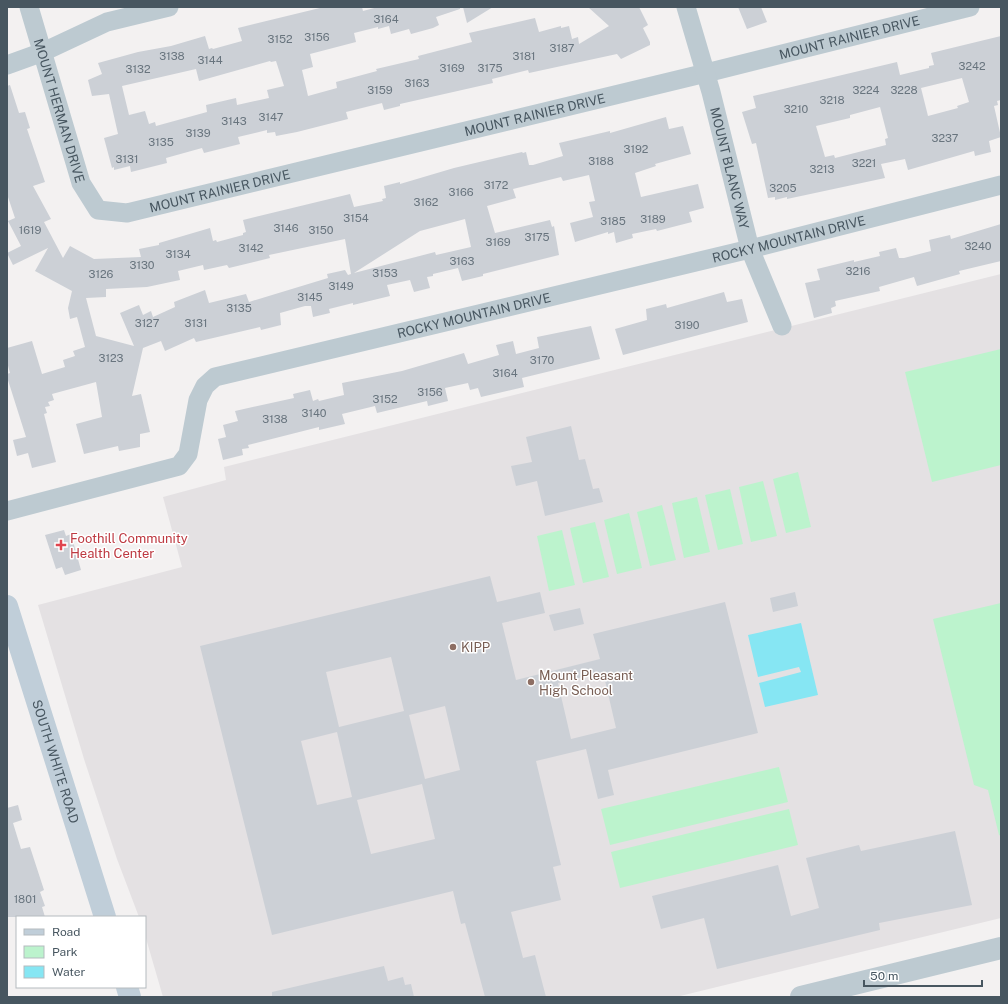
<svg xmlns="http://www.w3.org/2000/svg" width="1008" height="1004" viewBox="0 0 1008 1004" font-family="'Public Sans',sans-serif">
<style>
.education{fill:#e4e1e3}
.green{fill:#bcf3cd}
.water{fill:#86e6f3}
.building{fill:#ccd0d6;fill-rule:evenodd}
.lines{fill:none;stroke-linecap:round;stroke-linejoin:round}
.minor{stroke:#bdcad1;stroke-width:19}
.tertiary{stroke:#bdcad1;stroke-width:22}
.secondary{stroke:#c0ced9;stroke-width:22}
.health-dot{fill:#e0444e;stroke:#fff;stroke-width:1.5}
.education-dot{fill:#8d6e63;stroke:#fff;stroke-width:1.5}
.labels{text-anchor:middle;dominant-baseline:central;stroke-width:3;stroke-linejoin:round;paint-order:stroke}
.number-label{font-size:11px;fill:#68747e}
.street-label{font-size:13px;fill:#475660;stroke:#fff}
.health-label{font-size:13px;fill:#be3a42;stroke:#fff;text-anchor:start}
.education-label{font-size:13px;fill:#785e54;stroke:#fff;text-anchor:start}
</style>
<rect width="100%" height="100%" fill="#f3f1f1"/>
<path class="education" d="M 1001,274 L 1001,918 L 676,997 L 163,997 L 145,935 L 145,917 L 139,917 L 117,859 L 84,759 L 38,605 L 182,567 L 163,497 L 226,480 L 224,467 Z"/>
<g class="green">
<path d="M 1001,349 L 1001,465 L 932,482 L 905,372 Z"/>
<path d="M 798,472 L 811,527 L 786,533 L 773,479 Z"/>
<path d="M 763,481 L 777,536 L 751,542 L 739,487 Z"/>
<path d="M 730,489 L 743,544 L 718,550 L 705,495 Z"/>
<path d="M 697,497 L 710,552 L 684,558 L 672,503 Z"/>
<path d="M 662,505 L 676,560 L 650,566 L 637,512 Z"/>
<path d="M 629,513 L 642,568 L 617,574 L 604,520 Z"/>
<path d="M 595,522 L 609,577 L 583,583 L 570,528 Z"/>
<path d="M 562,530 L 575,585 L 549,591 L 537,536 Z"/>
<path d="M 1001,603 L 1001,836 L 999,835 L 988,790 L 974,785 L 933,619 Z"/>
<path d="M 779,767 L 788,802 L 610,845 L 601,809 Z"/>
<path d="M 789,809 L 798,845 L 620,888 L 611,852 Z"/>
</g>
<path class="water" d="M 801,623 L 818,695 L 765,707 L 759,683 L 801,672 L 799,667 L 758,677 L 748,635 Z"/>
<g class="building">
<path d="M 324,7 L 362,7 L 363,11 L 378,7 L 460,7 L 460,9 L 436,17 L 439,25 L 433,28 L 411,34 L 409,29 L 391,34 L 389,26 L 378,29 L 378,27 L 354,33 L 356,42 L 310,54 L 313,67 L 302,70 L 308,96 L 337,88 L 336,82 L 377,71 L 376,69 L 419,59 L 418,56 L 472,42 L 469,33 L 535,18 L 539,32 L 561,26 L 561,28 L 569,26 L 572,39 L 578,37 L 579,44 L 609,26 L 588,7 L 639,7 L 648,25 L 643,28 L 650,42 L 650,45 L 621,59 L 617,54 L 529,73 L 528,70 L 492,79 L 493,83 L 400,104 L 400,106 L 384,110 L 382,103 L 346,112 L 348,119 L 297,132 L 276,136 L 275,132 L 267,133 L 267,130 L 238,137 L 240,144 L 204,153 L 202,148 L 166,158 L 167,163 L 131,172 L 130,166 L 114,170 L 114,167 L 112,168 L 104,138 L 118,134 L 109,94 L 92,96 L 88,80 L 102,74 L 98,63 L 138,52 L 171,46 L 205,36 L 209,49 L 212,48 L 213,49 L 242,41 L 238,28 ZM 270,61 L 271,62 L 276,61 L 284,86 L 267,90 L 269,98 L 237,105 L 236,98 L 206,105 L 207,112 L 156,126 L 155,122 L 149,124 L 145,111 L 129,115 L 122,86 L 196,69 L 199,81 Z"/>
<path d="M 463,7 L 493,7 L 467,23 Z"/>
<path d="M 738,7 L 761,7 L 767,22 L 747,29 Z"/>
<path d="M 1001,36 L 1001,100 L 997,101 L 998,105 L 994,106 L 1001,137 L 989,141 L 991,152 L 975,156 L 974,151 L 908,170 L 905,159 L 881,164 L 885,178 L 787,199 L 787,197 L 775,200 L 775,197 L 768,198 L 756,143 L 752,144 L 742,112 L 756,108 L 753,96 L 897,62 L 900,75 L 929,68 L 929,66 L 934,65 L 931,53 ZM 962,78 L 969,102 L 957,106 L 958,108 L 928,116 L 921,88 ZM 880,107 L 888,138 L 885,139 L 886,145 L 835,158 L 834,155 L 825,157 L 816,126 L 850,118 L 850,115 Z"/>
<path d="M 10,85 L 19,113 L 25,112 L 30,128 L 27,129 L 45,182 L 33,186 L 51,219 L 44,222 L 63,258 L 70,246 L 94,259 L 141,257 L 139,249 L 159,245 L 159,243 L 210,228 L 213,241 L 216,240 L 217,242 L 243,235 L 243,233 L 246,232 L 243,220 L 350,194 L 354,207 L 383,201 L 382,199 L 386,198 L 384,186 L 400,182 L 400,184 L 454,168 L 522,152 L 523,153 L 526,152 L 529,165 L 533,165 L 563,156 L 559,143 L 610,131 L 610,133 L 666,117 L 669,129 L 683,126 L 691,154 L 655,164 L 656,166 L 635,173 L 641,197 L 698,184 L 704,208 L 689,212 L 692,222 L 657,231 L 656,229 L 632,234 L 633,238 L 616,243 L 614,232 L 608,234 L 608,232 L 575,242 L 570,223 L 593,217 L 589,202 L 595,201 L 589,175 L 563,181 L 561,177 L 513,189 L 516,198 L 487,206 L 495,233 L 550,220 L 552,227 L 554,226 L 559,255 L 483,274 L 483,276 L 462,281 L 458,268 L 433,274 L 433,276 L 427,277 L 430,288 L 414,292 L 410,280 L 387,285 L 390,296 L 353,305 L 353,303 L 329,309 L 330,313 L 313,317 L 311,306 L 305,306 L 280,313 L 281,325 L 261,330 L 260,327 L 196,342 L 194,338 L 165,351 L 161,341 L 143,348 L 132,396 L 141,394 L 150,432 L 140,434 L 140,447 L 119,451 L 118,446 L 84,454 L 76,424 L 102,417 L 96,382 L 52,394 L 54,400 L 48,402 L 50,406 L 45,407 L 47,413 L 44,414 L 56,462 L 32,468 L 28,453 L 17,456 L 13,440 L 26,437 L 7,377 L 7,374 L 10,373 L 7,362 L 7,348 L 32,341 L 42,374 L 65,367 L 63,360 L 75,356 L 73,351 L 85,347 L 77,317 L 70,319 L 68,308 L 72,291 L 35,271 L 48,248 L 13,265 L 7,253 L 21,246 L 8,221 L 15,218 L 7,194 L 7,86 ZM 465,219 L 471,247 L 436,255 L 435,252 L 354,273 L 420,231 ZM 345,239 L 351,274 L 348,275 L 345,270 L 327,274 L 328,278 L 249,302 L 246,294 L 209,303 L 205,290 L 174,302 L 175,307 L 153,317 L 151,311 L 143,315 L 139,305 L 120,313 L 134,346 L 96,336 L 86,298 L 106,297 L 106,289 L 147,287 L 180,280 L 178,271 L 203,265 L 204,270 L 227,265 L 229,268 L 270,258 L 269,255 Z"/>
<path d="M 1001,224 L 1001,261 L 959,271 L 960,274 L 917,286 L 914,277 L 879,287 L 880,291 L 835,301 L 836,306 L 831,308 L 832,313 L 814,318 L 805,283 L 820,280 L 817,269 L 854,260 L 854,262 L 880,256 L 879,252 L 896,248 L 899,258 L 904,258 L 931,251 L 929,240 L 950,235 L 951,239 Z"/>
<path d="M 724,292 L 727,302 L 742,299 L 748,322 L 623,355 L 615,329 L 647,320 L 646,309 L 666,304 L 667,308 Z"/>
<path d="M 591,326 L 600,359 L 522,378 L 524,387 L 481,397 L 478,388 L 470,390 L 468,383 L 445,388 L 448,401 L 428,406 L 427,401 L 377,413 L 375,406 L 342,414 L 345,424 L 319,430 L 319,427 L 248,445 L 249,448 L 242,449 L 243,455 L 223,460 L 218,439 L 226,437 L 223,425 L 238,421 L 235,411 L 294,398 L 293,394 L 310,390 L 313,401 L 318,399 L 319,401 L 344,395 L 342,383 L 402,371 L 464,353 L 468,364 L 499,355 L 496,345 L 513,341 L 516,354 L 539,348 L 537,337 Z"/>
<path d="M 571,426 L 579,460 L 585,459 L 593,489 L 599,488 L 603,502 L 545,516 L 537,481 L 516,486 L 511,466 L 532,462 L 526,437 Z"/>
<path d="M 64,530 L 66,536 L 71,534 L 81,570 L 65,575 L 62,567 L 56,569 L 45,535 Z"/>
<path d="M 490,576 L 497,602 L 540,592 L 545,613 L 502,623 L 516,680 L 600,659 L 593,634 L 725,602 L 758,733 L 608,770 L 614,795 L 598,799 L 586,749 L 536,761 L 561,865 L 553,867 L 561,900 L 511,912 L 523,958 L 535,955 L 546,997 L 485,997 L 465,923 L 461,924 L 453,891 L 272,935 L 200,646 ZM 391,657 L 404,711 L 339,727 L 326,672 ZM 603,672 L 616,728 L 571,739 L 558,683 ZM 445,706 L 460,770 L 425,779 L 409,715 ZM 337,732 L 352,797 L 317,805 L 301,741 ZM 422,784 L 435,839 L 371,854 L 357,800 Z"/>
<path d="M 795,592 L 798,606 L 773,612 L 770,598 Z"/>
<path d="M 580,608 L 584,624 L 554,631 L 549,615 Z"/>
<path d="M 18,805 L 22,820 L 13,823 L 21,849 L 30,847 L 44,890 L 40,892 L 45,906 L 42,907 L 45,917 L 7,917 L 7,808 Z"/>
<path d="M 955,831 L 972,905 L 879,923 L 880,930 L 717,969 L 704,918 L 661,929 L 652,896 L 778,865 L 791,916 L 819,908 L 806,858 L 859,845 L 861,851 Z"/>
<path d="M 384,966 L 388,981 L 403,977 L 405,985 L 411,984 L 414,997 L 272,997 L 272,992 Z"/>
</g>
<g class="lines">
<g class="minor">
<path id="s1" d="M 29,7 L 81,183 L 98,210 L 127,213 L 706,73 L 970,7"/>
<path id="s2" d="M 686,7 L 711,92 L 750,249 L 782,326"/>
<path d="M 7,65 L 43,52 L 107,22 L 169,7"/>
<path id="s3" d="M 7,511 L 179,466 L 188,454 L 198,400 L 205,386 L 215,377 L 750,249 L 1001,185"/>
</g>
<path class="tertiary" d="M 801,997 L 1001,948"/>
<g class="secondary">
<path id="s4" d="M 7,606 L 105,917"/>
<path d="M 127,987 L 130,997"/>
</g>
</g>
<path class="health-dot" d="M59 539h4v4h4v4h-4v4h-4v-4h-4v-4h4z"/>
<g class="education-dot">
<circle cx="453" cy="647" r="4"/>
<circle cx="531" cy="682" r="4"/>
</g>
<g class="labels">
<g class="number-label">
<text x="386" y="19">3164</text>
<text x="317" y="37">3156</text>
<text x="280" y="39">3152</text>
<text x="562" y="48">3187</text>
<text x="172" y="56">3138</text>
<text x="524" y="56">3181</text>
<text x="210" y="60">3144</text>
<text x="972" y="66">3242</text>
<text x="452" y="68">3169</text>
<text x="490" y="68">3175</text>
<text x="138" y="69">3132</text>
<text x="417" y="83">3163</text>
<text x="380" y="90">3159</text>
<text x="866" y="90">3224</text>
<text x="904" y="90">3228</text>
<text x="832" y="100">3218</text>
<text x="796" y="109">3210</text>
<text x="271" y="117">3147</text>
<text x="234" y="121">3143</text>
<text x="198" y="133">3139</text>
<text x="945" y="138">3237</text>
<text x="161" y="142">3135</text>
<text x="636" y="149">3192</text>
<text x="127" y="159">3131</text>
<text x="601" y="161">3188</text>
<text x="864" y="163">3221</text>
<text x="822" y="169">3213</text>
<text x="496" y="185">3172</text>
<text x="783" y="188">3205</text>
<text x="461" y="192">3166</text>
<text x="426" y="202">3162</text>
<text x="356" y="218">3154</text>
<text x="653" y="219">3189</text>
<text x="613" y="221">3185</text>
<text x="286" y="228">3146</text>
<text x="30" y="230">1619</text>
<text x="321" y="230">3150</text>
<text x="537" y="237">3175</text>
<text x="498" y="242">3169</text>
<text x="978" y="246">3240</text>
<text x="251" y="248">3142</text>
<text x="178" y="254">3134</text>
<text x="462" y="261">3163</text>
<text x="142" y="265">3130</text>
<text x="858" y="271">3216</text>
<text x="385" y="273">3153</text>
<text x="101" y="274">3126</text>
<text x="341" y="286">3149</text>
<text x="310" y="297">3145</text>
<text x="239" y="308">3135</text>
<text x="147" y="323">3127</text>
<text x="196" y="323">3131</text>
<text x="687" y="325">3190</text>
<text x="111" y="358">3123</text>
<text x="542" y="360">3170</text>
<text x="505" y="373">3164</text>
<text x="430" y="392">3156</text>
<text x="385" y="399">3152</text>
<text x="314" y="413">3140</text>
<text x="275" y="419">3138</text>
<text x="25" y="899">1801</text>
</g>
<g class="street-label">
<text stroke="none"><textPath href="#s1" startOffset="988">MOUNT RAINIER DRIVE</textPath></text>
<text stroke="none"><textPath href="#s1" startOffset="108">MOUNT HERMAN DRIVE</textPath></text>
<text stroke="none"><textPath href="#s1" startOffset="664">MOUNT RAINIER DRIVE</textPath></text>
<text stroke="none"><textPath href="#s2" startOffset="167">MOUNT BLANC WAY</textPath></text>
<text stroke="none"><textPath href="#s1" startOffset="340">MOUNT RAINIER DRIVE</textPath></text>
<text stroke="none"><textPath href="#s3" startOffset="867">ROCKY MOUNTAIN DRIVE</textPath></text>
<text stroke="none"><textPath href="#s3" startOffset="543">ROCKY MOUNTAIN DRIVE</textPath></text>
<text stroke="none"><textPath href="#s4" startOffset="163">SOUTH WHITE ROAD</textPath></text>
</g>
<g class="health-label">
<text x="70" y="538">Foothill Community<tspan x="70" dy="15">Health Center</tspan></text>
</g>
<g class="education-label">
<text x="461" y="647">KIPP</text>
<text x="539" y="675">Mount Pleasant<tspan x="539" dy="15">High School</tspan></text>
</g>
</g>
<rect width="1008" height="1004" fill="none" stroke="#475660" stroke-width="16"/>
<rect x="16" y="916" width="130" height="72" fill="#ffffff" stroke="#b5bbbf"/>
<rect x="24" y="929" width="20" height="6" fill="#c0ced9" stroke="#b5bbbf"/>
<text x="52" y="936" font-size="12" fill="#475660">Road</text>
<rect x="24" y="946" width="20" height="12" fill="#bcf3cd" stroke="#b5bbbf"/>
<text x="52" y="956" font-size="12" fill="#475660">Park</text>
<rect x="24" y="966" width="20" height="12" fill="#86e6f3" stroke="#b5bbbf"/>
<text x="52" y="976" font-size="12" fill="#475660">Water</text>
<path d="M864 980v6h118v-6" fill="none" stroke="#475660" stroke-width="2"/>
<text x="870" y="980" font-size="12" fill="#475660" stroke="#ffffff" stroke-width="3" paint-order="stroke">50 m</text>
</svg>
